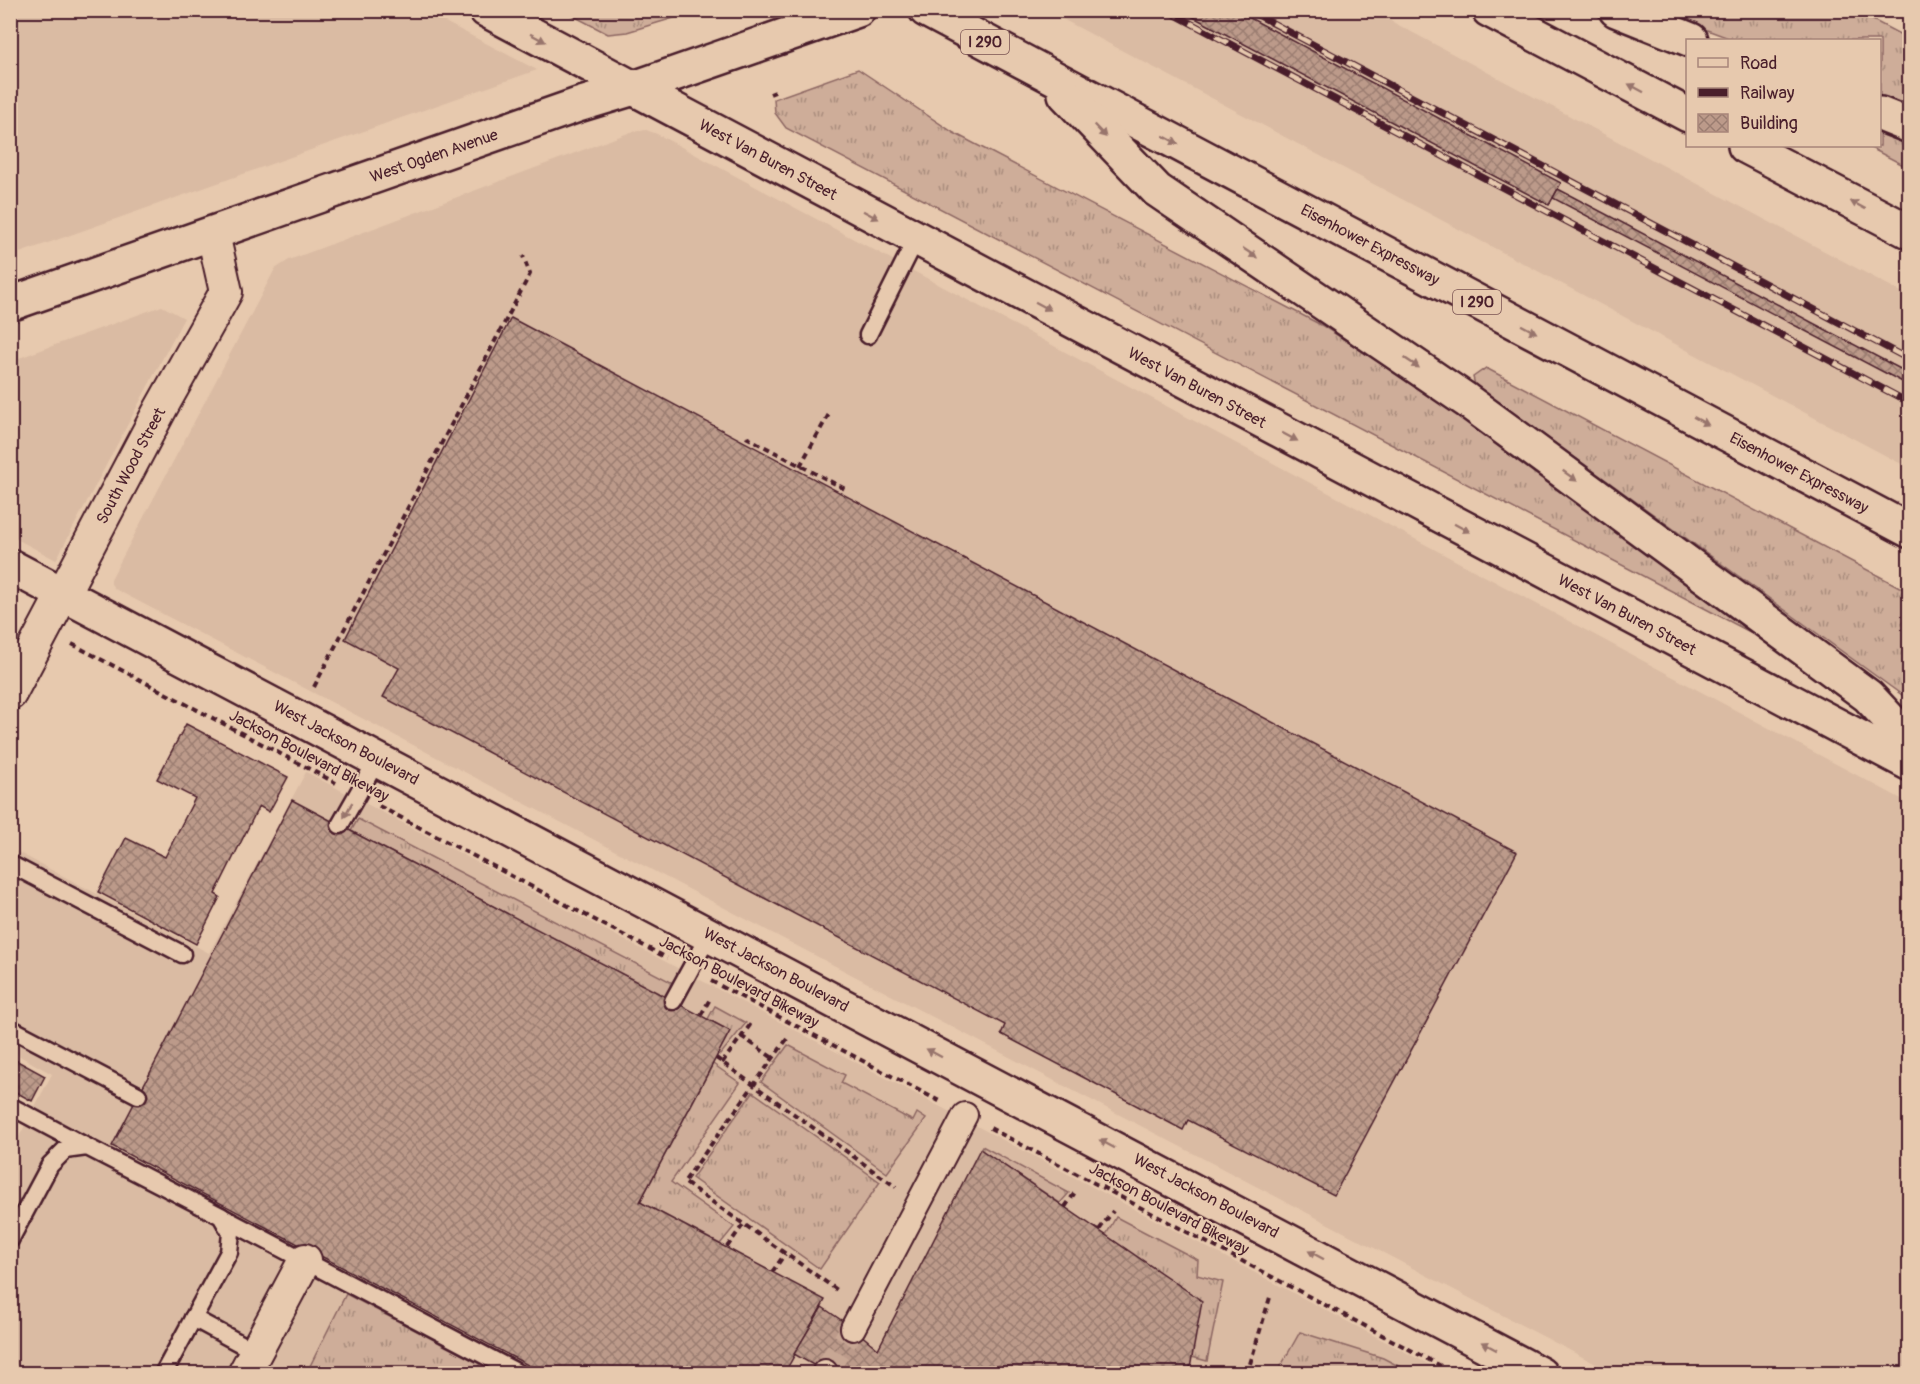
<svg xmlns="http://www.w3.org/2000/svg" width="1920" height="1384" viewBox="0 0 1920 1384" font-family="Pangolin,sans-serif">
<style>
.built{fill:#dabba3}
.grass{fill:url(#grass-tufts);stroke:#8c6662;stroke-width:1.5}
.building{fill:url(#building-cross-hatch);stroke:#4a1f2b;stroke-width:1.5}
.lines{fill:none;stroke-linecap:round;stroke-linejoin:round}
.pedestrian-tunnel{stroke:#c8a794;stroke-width:24;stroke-dasharray:24 12;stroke-linecap:butt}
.service-casing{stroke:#4a1f2b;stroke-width:21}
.pedestrian-casing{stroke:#4a1f2b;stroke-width:28}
.minor-casing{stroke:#4a1f2b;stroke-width:36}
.tertiary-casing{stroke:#4a1f2b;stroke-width:38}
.secondary-casing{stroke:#4a1f2b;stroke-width:38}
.motorway-casing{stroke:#4a1f2b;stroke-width:38}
.path{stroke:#4a1f2b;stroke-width:4;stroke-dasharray:6 4.5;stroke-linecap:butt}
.service{stroke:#e7c9ae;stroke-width:16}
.pedestrian{stroke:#e7c9ae;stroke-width:24}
.minor{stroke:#e7c9ae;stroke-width:32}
.tertiary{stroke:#e7c9ae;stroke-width:33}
.secondary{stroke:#e7c9ae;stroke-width:33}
.motorway{stroke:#e7c9ae;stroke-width:33}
.rail-casing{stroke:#4a1f2b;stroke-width:7}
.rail{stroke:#e7c9ae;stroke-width:4.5;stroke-dasharray:14;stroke-linecap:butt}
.oneway{fill:#98746c}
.labels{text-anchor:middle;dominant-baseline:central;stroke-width:4.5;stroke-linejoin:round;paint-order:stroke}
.shield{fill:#e7c9ae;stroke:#795252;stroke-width:1.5}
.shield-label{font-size:15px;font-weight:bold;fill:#4a1f2b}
.street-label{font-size:16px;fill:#4a1f2b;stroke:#e7c9ae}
</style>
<defs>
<pattern id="grass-tufts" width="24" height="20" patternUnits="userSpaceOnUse" patternTransform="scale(1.5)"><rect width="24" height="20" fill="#cead99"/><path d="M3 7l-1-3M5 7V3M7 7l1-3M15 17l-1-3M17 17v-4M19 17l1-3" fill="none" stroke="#a98c7d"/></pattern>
<pattern id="building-cross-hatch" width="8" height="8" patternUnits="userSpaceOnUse" patternTransform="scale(1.5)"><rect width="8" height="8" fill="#bc9a8a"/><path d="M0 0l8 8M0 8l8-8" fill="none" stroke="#9b7d71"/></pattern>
</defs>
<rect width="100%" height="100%" fill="#e7c9ae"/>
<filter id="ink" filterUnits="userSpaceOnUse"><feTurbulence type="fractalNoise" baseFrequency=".0167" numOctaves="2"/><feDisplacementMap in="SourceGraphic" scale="12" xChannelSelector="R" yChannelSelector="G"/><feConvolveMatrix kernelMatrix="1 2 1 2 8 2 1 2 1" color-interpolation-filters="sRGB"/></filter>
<g filter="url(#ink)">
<g class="built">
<path d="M 10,11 L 424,11 L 537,70 L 11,256 Z"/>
<path d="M 1029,11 L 1372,11 L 1909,296 L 1909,468 L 1053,14 Z"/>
<path d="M 646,130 L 657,134 L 1909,803 L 1909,1373 L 1613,1373 L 115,589 L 111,584 L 111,579 L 275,269 L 289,260 L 631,132 Z"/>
<path d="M 162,306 L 184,318 L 56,560 L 11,536 L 11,361 Z"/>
<path d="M 306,772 L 1445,1373 L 32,1373 L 11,1362 L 11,1152 L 52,1074 L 11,1051 L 10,848 L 209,953 Z"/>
</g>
<g class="grass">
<path d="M 564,11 L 697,11 L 627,32 L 608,34 Z"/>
<path d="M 1663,11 L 1856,11 L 1909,39 L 1909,108 L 1880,96 L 1880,40 L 1734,40 L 1691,24 Z"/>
<path d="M 858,69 L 954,133 L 1323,326 L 1456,411 L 1750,632 L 786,128 L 775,113 L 774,99 Z"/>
<path d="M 1880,134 L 1909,145 L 1909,168 L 1867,146 L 1880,146 Z"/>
<path d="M 1486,368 L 1909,592 L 1909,700 L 1475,385 L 1473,377 Z"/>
<path d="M 358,819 L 673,983 L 666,997 L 351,831 Z"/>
<path d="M 715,1006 L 746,1023 L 720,1055 L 718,1053 L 730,1031 L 708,1019 Z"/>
<path d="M 788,1045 L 845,1075 L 841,1083 L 913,1121 L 917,1113 L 926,1119 L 887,1173 L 761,1082 Z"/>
<path d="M 713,1064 L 740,1083 L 671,1182 L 734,1227 L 720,1244 L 640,1202 Z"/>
<path d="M 753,1092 L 880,1182 L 820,1269 L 692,1178 Z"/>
<path d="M 982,1146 L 1069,1193 L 1060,1203 L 980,1149 Z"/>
<path d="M 1116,1217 L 1198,1260 L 1197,1275 L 1223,1282 L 1207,1361 L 1192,1357 L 1106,1235 Z"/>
<path d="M 346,1294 L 480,1364 L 474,1373 L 319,1374 L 309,1368 Z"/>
<path d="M 1300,1332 L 1383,1358 L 1412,1373 L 1277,1373 Z"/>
</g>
<g class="building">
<path d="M 1180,10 L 1235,10 L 1561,183 L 1549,205 Z"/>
<path d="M 1558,189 L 1910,374 L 1910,386 L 1553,198 Z"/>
<path d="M 511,318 L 1517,852 L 1334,1195 L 1188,1120 L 1183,1130 L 1001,1034 L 1005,1025 L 383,697 L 399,668 L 345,639 Z"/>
<path d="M 186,724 L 288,777 L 269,812 L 259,806 L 215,894 L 220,897 L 196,944 L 98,892 L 126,838 L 165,857 L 195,798 L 157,779 Z"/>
<path d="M 292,800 L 730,1031 L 640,1202 L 825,1300 L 784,1374 L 545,1374 L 112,1146 Z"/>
<path d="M 10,1057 L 45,1076 L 32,1101 L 10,1089 Z"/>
<path d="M 980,1149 L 1202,1301 L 1189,1374 L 829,1374 L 794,1354 L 822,1307 L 853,1328 L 878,1349 Z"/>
</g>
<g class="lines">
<path class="pedestrian-tunnel" d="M 825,1372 L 853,1328"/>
<defs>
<g id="service">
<path d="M 868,335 L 916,239"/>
<path d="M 340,825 L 377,760"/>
<path d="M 10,864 L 182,954"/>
<path d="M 673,1001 L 709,935"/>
<path d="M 10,1028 L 138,1095"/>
<path d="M 10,1106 L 87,1147"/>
<path d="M 222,1217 L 520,1374"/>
<path d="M 10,1240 L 50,1165 L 65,1150 L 87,1147 L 221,1216 L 231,1233 L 229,1252 L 163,1374"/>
<path d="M 193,1318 L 256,1352"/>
</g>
<g id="pedestrian">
<path d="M 853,1328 L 965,1115"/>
<path d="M 825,1374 L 825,1372"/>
</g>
<g id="minor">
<path d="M 10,694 L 161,408 L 226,292 L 213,234"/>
<path d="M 244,1374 L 305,1260"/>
</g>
<g id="tertiary">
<path d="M 486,10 L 1910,764"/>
<path d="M 10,566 L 1540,1374"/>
</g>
<path id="secondary" d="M 10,304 L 578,105 L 634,88 L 858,10"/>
<g id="motorway">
<path d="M 926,10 L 1910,531"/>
<path d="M 1489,10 L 1688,115"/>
<path d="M 1616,10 L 1691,40"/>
<path d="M 1065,94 L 1157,190 L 1466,400 L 1868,696 L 1910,741"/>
<path d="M 1880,114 L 1910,126"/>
<path d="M 1745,146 L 1910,232"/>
</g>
</defs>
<use href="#service" class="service-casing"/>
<use href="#pedestrian" class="pedestrian-casing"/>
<use href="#minor" class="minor-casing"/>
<use href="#tertiary" class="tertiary-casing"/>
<use href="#secondary" class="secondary-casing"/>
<use href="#motorway" class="motorway-casing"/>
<g class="path">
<path d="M 770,94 L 775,92"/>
<path d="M 746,437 L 845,489"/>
<path d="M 800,466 L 829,414"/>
<path d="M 72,644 L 336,783"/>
<path d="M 314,687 L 530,274 L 523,256"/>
<path d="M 379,806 L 667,958"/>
<path d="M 711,981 L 941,1102"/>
<path d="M 701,1015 L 710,999"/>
<path d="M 741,1036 L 773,1058"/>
<path d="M 787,1039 L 684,1182 L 840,1292"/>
<path d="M 716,1058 L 896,1187"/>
<path d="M 722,1063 L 753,1021"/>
<path d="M 990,1128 L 1456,1374"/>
<path d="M 1065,1207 L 1076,1191"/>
<path d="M 1099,1230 L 1113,1211"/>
<path d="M 727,1247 L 743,1225"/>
<path d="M 772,1272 L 785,1254"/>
<path d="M 1247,1374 L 1271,1294"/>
</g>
<use href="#service" class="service"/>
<use href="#pedestrian" class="pedestrian"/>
<use href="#minor" class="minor"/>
<use href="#tertiary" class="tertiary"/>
<use href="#secondary" class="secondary"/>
<use href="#motorway" class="motorway"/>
<defs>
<g id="rail">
<path d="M 1166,10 L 1910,403"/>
<path d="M 1248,10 L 1910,360"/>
</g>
</defs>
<use href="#rail" class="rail-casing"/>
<use href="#rail" class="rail"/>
</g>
<defs><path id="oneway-solid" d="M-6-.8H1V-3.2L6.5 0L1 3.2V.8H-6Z" transform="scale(1.5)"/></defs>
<g class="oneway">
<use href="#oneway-solid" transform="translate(538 38) rotate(28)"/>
<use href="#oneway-solid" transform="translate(1636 88) rotate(-152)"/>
<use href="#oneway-solid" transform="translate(1100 131) rotate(46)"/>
<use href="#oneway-solid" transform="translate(1171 140) rotate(28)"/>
<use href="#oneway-solid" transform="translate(1858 205) rotate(-152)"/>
<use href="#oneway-solid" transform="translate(871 215) rotate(28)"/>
<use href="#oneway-solid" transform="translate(1250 253) rotate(34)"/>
<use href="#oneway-solid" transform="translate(1043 306) rotate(28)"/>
<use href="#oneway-solid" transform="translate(1529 329) rotate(28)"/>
<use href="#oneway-solid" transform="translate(1412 363) rotate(34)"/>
<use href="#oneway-solid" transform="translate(1701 421) rotate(28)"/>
<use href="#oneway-solid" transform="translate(1290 437) rotate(28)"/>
<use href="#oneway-solid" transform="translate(1570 476) rotate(36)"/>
<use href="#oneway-solid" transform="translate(1462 528) rotate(28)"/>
<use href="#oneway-solid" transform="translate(348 810) rotate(119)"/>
<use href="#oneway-solid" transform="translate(934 1053) rotate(-152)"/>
<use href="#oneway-solid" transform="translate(1107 1144) rotate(-152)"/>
<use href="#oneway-solid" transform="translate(1316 1255) rotate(-152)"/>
<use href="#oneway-solid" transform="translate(1489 1346) rotate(-152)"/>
</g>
</g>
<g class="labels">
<g class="shield">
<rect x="961" y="30" width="48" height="24" rx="4.5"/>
<rect x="1453" y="290" width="48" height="24" rx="4.5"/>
</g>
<g class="shield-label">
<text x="985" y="42">I 290</text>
<text x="1477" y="302">I 290</text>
</g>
<g class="street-label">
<text transform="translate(434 156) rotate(-19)">West Ogden Avenue</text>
<text transform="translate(768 160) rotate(28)">West Van Buren Street</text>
<text transform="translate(1370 245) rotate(28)">Eisenhower Expressway</text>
<text transform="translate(1197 388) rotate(28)">West Van Buren Street</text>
<text transform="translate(131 466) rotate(-62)">South Wood Street</text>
<text transform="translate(1799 473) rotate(28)">Eisenhower Expressway</text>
<text transform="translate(1627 615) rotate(28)">West Van Buren Street</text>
<text transform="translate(346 743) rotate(28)">West Jackson Boulevard</text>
<text transform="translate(309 756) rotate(28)">Jackson Boulevard Bikeway</text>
<text transform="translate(776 970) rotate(28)">West Jackson Boulevard</text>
<text transform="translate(739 982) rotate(28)">Jackson Boulevard Bikeway</text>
<text transform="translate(1206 1196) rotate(28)">West Jackson Boulevard</text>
<text transform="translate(1169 1209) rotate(28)">Jackson Boulevard Bikeway</text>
</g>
</g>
<rect width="1920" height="1384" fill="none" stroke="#e7c9ae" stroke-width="36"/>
<rect x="18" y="18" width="1884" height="1348" fill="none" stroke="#4a1f2b" stroke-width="2" filter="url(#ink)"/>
<rect x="1686" y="39" width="195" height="108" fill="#e7c9ae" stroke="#a8857a" stroke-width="1.5"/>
<rect x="1698" y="58" width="30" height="9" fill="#e7c9ae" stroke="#a8857a" stroke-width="1.5"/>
<text x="1740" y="69" font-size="18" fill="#4a1f2b">Road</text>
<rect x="1698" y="88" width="30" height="9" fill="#4a1f2b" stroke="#a8857a" stroke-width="1.5"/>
<text x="1740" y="99" font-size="18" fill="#4a1f2b">Railway</text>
<rect x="1698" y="114" width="30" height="18" fill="url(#building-cross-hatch)" stroke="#a8857a" stroke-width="1.5"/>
<text x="1740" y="129" font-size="18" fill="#4a1f2b">Building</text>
</svg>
